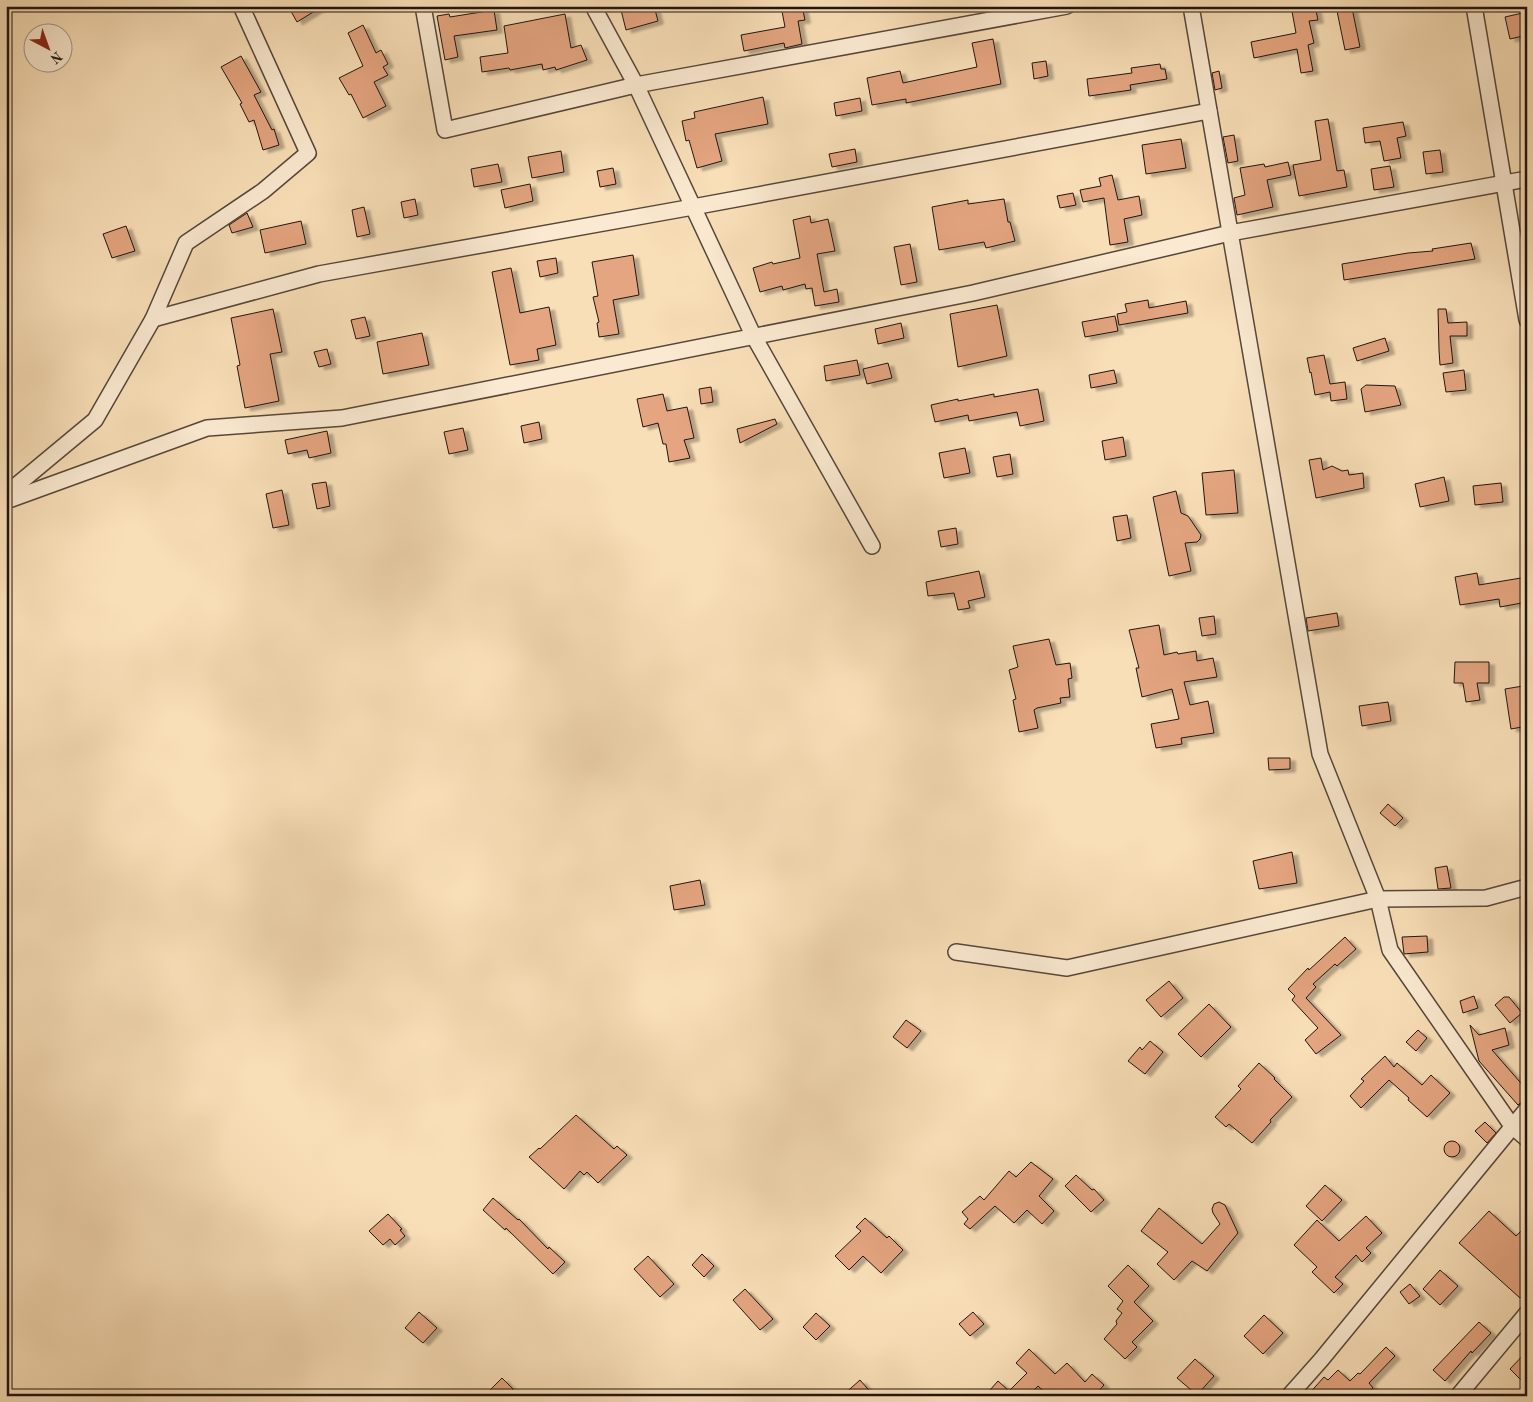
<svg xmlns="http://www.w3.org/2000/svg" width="1533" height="1402" viewBox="0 0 1533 1402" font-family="'Old Standard TT',serif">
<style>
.building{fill:#e4a580;stroke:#20140f;filter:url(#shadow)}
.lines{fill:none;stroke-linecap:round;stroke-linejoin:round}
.street-casing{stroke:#564739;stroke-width:18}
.street{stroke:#fbead1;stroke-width:15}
</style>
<defs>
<filter id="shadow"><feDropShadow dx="5.5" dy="3" stdDeviation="1" flood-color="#0004"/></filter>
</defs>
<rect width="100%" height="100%" fill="#f9dfb8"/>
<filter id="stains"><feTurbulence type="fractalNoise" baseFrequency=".004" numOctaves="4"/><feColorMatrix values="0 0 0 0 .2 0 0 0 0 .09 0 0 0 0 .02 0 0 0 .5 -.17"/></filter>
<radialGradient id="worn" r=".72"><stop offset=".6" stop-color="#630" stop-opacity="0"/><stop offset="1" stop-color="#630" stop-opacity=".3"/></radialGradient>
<g class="building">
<path d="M 288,6 L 323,6 L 297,22 Z"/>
<path d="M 620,6 L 654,6 L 658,21 L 626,30 Z"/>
<path d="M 781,6 L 802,6 L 805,20 L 798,21 L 802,44 L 785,48 L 784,43 L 744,51 L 741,35 L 785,27 Z"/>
<path d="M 1291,6 L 1315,6 L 1318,20 L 1309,21 L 1314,43 L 1308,45 L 1313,71 L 1301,73 L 1297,49 L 1254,58 L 1251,42 L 1296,33 Z"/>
<path d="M 1352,8 L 1360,47 L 1345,50 L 1337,11 Z"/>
<path d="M 494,10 L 497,30 L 454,36 L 458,57 L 445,60 L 437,16 L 449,14 L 450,17 Z"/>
<path d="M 1527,12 L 1527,35 L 1510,39 L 1505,17 Z"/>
<path d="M 565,14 L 571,48 L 581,45 L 587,60 L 556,70 L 555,67 L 543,70 L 542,64 L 510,70 L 509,68 L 482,72 L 480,57 L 508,53 L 504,26 Z"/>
<path d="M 363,25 L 376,53 L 381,50 L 388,64 L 383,67 L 388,75 L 374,82 L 386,106 L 363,118 L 351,94 L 349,95 L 339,78 L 363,66 L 348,33 Z"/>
<path d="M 993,39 L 1001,84 L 906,103 L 906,99 L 872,105 L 867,78 L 900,71 L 903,83 L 977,67 L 972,43 Z"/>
<path d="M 241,56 L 261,92 L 254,95 L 272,130 L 274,129 L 279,145 L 263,150 L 254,120 L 249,122 L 240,104 L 242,103 L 221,67 Z"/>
<path d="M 1046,61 L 1048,76 L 1034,79 L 1032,63 Z"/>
<path d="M 1160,64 L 1161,69 L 1165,69 L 1167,79 L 1130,85 L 1131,90 L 1089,96 L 1087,79 L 1132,73 L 1131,68 Z"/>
<path d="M 1219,71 L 1222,88 L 1215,90 L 1212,73 Z"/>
<path d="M 763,97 L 768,124 L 715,134 L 722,161 L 697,168 L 689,140 L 686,141 L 682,121 L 695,118 L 694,112 Z"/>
<path d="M 860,98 L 862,111 L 836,116 L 834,103 Z"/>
<path d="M 1328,119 L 1337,171 L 1344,170 L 1347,187 L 1299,196 L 1293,165 L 1321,160 L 1315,121 Z"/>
<path d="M 1403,122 L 1406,136 L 1397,138 L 1401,158 L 1384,161 L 1380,141 L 1365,143 L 1363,128 Z"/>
<path d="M 1234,135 L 1238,161 L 1228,163 L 1223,137 Z"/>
<path d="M 1181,139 L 1186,168 L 1146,174 L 1142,145 Z"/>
<path d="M 855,149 L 857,162 L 832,167 L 829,154 Z"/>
<path d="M 1440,150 L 1443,172 L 1426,174 L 1423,152 Z"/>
<path d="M 561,151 L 564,172 L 532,178 L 528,157 Z"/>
<path d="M 1288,162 L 1291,175 L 1267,180 L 1273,207 L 1237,215 L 1234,198 L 1245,195 L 1240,168 L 1264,164 L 1265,167 Z"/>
<path d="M 498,164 L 502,182 L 474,187 L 471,169 Z"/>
<path d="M 1390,166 L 1394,187 L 1374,190 L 1371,169 Z"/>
<path d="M 613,168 L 616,184 L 600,187 L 597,171 Z"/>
<path d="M 1112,175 L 1118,200 L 1139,196 L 1142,215 L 1124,219 L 1128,242 L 1110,245 L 1104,198 L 1083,202 L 1080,190 L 1101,186 L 1099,178 Z"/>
<path d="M 530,184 L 533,201 L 505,208 L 501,190 Z"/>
<path d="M 1073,193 L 1076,205 L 1060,208 L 1057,196 Z"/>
<path d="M 415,199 L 418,215 L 404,218 L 401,202 Z"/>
<path d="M 1004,199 L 1008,222 L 1010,222 L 1015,241 L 986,248 L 984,242 L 939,250 L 932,207 L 968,200 L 968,204 Z"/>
<path d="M 364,207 L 370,234 L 357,237 L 352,210 Z"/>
<path d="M 247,213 L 253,227 L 232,233 L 229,225 Z"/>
<path d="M 810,216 L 811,223 L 828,219 L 835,251 L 817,254 L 824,292 L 837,289 L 839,302 L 815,306 L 812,288 L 806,289 L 805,284 L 783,290 L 782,286 L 760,292 L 753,268 L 772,262 L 773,264 L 800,258 L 793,220 Z"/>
<path d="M 301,221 L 306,244 L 265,253 L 260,230 Z"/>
<path d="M 126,226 L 135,251 L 112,258 L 103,234 Z"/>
<path d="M 1471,243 L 1475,259 L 1344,280 L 1342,264 L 1408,253 L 1433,251 L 1432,249 Z"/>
<path d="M 910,244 L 917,282 L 901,285 L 894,247 Z"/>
<path d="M 633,255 L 639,295 L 613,300 L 619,334 L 599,337 L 597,323 L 599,322 L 593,297 L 598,296 L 592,262 Z"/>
<path d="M 556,258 L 558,273 L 540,277 L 537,261 Z"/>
<path d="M 511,268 L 520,313 L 549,307 L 556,345 L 537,349 L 539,360 L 510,365 L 492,272 Z"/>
<path d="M 1148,300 L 1149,308 L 1186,301 L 1188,313 L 1119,325 L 1117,314 L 1127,312 L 1125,304 Z"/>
<path d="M 997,305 L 1007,356 L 958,367 L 950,314 Z"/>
<path d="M 273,309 L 282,352 L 270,354 L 279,401 L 245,408 L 237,366 L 240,365 L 231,318 Z"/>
<path d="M 1438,309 L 1446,309 L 1448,323 L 1467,322 L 1467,336 L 1450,336 L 1453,363 L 1440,365 L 1439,350 Z"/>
<path d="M 1115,316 L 1118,331 L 1085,337 L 1082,322 Z"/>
<path d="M 365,317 L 370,336 L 356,339 L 351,320 Z"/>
<path d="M 901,323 L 904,338 L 878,344 L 875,329 Z"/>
<path d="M 422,333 L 429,365 L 383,374 L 377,342 Z"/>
<path d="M 1385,338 L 1389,351 L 1357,361 L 1353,348 Z"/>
<path d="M 327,349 L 331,364 L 319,367 L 314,352 Z"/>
<path d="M 1324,355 L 1330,384 L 1345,382 L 1347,399 L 1331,401 L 1330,392 L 1315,395 L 1311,372 L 1310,373 L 1307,358 Z"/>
<path d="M 857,360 L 860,375 L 826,381 L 824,366 Z"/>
<path d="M 888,363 L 892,378 L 867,384 L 863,369 Z"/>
<path d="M 1114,370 L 1117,383 L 1091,388 L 1089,375 Z"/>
<path d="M 1464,370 L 1466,390 L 1446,392 L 1443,373 Z"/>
<path d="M 1366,385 L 1395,386 L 1401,405 L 1365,412 L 1361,389 Z"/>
<path d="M 711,387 L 713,402 L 701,404 L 699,389 Z"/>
<path d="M 1038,389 L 1044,421 L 1020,426 L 1017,412 L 969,421 L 968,415 L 935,422 L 931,405 L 958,399 L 958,401 L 994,394 L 994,397 Z"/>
<path d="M 663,394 L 667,411 L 687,407 L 694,438 L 684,440 L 690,458 L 669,462 L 666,444 L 663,444 L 658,423 L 643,427 L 637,399 Z"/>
<path d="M 775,419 L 777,424 L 740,443 L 737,429 Z"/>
<path d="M 539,422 L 542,439 L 524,443 L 521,426 Z"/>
<path d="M 463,428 L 468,450 L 449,454 L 444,432 Z"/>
<path d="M 327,431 L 331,453 L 309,458 L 307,450 L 288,454 L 285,440 Z"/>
<path d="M 1123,437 L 1126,456 L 1105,460 L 1102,441 Z"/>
<path d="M 965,448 L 970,473 L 944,478 L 939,453 Z"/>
<path d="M 1010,454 L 1013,474 L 997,477 L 993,457 Z"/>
<path d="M 1321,458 L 1323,470 L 1332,466 L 1342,471 L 1348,470 L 1349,475 L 1363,473 L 1364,488 L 1316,498 L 1309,460 Z"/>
<path d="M 1234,470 L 1238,513 L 1206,515 L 1202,473 Z"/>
<path d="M 1444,477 L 1449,501 L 1420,507 L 1415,484 Z"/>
<path d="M 326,482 L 330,506 L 317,509 L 312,484 Z"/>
<path d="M 1501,483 L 1503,502 L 1475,505 L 1473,486 Z"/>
<path d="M 282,490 L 289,525 L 273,528 L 266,494 Z"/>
<path d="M 1176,491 L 1181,513 L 1188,516 L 1201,535 L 1200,539 L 1197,542 L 1185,543 L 1191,571 L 1169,576 L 1153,497 Z"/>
<path d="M 1127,515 L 1131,538 L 1117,541 L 1113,517 Z"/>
<path d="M 956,528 L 958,544 L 941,547 L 938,531 Z"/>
<path d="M 979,571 L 985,597 L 968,601 L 970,608 L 958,610 L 954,593 L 928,596 L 926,582 Z"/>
<path d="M 1477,573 L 1479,585 L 1527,577 L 1527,602 L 1500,607 L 1499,599 L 1460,605 L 1455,577 Z"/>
<path d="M 1337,613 L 1339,626 L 1308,631 L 1306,618 Z"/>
<path d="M 1214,616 L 1216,634 L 1202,636 L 1199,618 Z"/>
<path d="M 1159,625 L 1164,655 L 1177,652 L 1178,654 L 1196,651 L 1197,661 L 1213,658 L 1217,677 L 1184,682 L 1190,705 L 1208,701 L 1214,733 L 1181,738 L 1182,744 L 1156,748 L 1151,724 L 1179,719 L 1172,689 L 1142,697 L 1136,668 L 1139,668 L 1129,630 Z"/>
<path d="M 1049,639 L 1056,665 L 1070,663 L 1072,678 L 1068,679 L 1070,697 L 1060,698 L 1061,703 L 1037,708 L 1034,710 L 1038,728 L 1019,732 L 1013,700 L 1016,699 L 1009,670 L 1018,667 L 1013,646 Z"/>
<path d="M 1455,662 L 1489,662 L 1489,683 L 1477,683 L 1480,700 L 1466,702 L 1463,683 L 1454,683 Z"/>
<path d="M 1523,686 L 1527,709 L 1527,726 L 1511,729 L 1505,689 Z"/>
<path d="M 1388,702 L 1391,721 L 1362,726 L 1359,706 Z"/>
<path d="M 1268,758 L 1290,758 L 1290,769 L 1269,770 Z"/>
<path d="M 1388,804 L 1403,818 L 1395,826 L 1380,813 Z"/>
<path d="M 1292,852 L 1297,883 L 1259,889 L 1253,861 Z"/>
<path d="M 1447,866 L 1451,888 L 1438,889 L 1435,868 Z"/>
<path d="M 700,880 L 705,905 L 674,910 L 670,886 Z"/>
<path d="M 1427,936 L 1428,952 L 1404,954 L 1402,937 Z"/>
<path d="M 1345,937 L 1356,949 L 1337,966 L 1335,964 L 1313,984 L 1316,987 L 1306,998 L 1341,1035 L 1316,1054 L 1305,1040 L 1318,1028 L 1292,1000 L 1295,996 L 1288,989 L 1308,968 L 1309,970 Z"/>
<path d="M 1169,981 L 1183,998 L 1161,1017 L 1146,1000 Z"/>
<path d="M 1474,996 L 1478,1008 L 1463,1013 L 1460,1001 Z"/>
<path d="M 1504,997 L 1509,997 L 1522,1013 L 1510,1023 L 1495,1005 Z"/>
<path d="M 1209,1004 L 1231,1027 L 1201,1057 L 1178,1034 Z"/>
<path d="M 906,1020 L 921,1031 L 907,1048 L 893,1037 Z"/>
<path d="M 1470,1025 L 1479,1035 L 1505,1028 L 1509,1045 L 1492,1050 L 1527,1090 L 1527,1097 L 1518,1105 L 1479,1061 Z"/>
<path d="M 1418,1030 L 1427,1038 L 1416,1051 L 1406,1042 Z"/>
<path d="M 1150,1041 L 1163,1052 L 1145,1074 L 1128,1061 L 1140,1047 L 1142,1050 Z"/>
<path d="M 1385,1056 L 1394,1067 L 1397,1063 L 1422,1085 L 1431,1075 L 1450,1093 L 1427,1117 L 1408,1100 L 1409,1098 L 1389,1080 L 1361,1108 L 1350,1096 L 1364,1081 L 1361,1079 Z"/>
<path d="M 1259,1063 L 1275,1078 L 1274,1079 L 1292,1097 L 1270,1120 L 1271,1122 L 1252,1143 L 1229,1124 L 1226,1127 L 1215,1117 L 1241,1089 L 1238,1086 Z"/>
<path d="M 576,1115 L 614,1149 L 617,1146 L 627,1155 L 598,1183 L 587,1172 L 584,1175 L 580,1171 L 564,1189 L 529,1157 L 539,1148 L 540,1149 Z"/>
<path d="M 1485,1122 L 1496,1133 L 1487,1143 L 1475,1131 Z"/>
<circle cx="1452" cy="1149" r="8"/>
<path d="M 1031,1162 L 1053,1179 L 1039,1196 L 1054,1211 L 1042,1224 L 1027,1210 L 1014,1223 L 995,1206 L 970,1229 L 964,1224 L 968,1219 L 962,1212 L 980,1196 L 984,1200 L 1009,1171 L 1016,1177 Z"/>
<path d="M 1076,1175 L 1092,1190 L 1094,1189 L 1104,1200 L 1091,1212 L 1065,1186 Z"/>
<path d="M 1325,1185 L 1342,1200 L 1322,1221 L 1306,1206 Z"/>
<path d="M 493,1198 L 518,1220 L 519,1219 L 548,1249 L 549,1247 L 565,1262 L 553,1274 L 506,1228 L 505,1230 L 483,1210 Z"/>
<path d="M 1219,1202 L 1225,1205 L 1238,1233 L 1207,1271 L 1192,1261 L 1174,1280 L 1157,1264 L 1168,1252 L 1141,1231 L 1159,1208 L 1202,1244 L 1220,1224 L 1213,1213 L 1212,1209 L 1214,1204 Z"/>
<path d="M 1489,1211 L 1516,1236 L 1527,1225 L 1527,1291 L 1520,1298 L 1459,1243 Z"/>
<path d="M 388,1214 L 402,1229 L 400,1230 L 405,1236 L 395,1245 L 390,1239 L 383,1245 L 369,1231 Z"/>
<path d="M 1366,1216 L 1382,1233 L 1366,1248 L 1371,1253 L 1362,1262 L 1356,1255 L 1335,1277 L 1343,1284 L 1334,1293 L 1312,1272 L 1317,1267 L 1294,1245 L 1317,1220 L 1339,1241 Z"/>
<path d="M 865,1218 L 887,1238 L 889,1236 L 903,1250 L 881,1273 L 863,1256 L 849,1270 L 835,1256 L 861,1231 L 856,1227 Z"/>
<path d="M 702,1254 L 714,1266 L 704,1277 L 692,1265 Z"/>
<path d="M 648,1256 L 674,1284 L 660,1297 L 634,1269 Z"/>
<path d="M 1128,1265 L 1149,1286 L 1134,1302 L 1153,1321 L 1132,1342 L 1137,1347 L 1125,1359 L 1104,1339 L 1117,1324 L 1116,1321 L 1122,1313 L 1117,1309 L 1123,1301 L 1108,1286 Z"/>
<path d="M 1440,1270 L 1458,1286 L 1440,1305 L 1423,1289 Z"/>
<path d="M 1410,1284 L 1420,1296 L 1409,1304 L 1400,1292 Z"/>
<path d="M 745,1289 L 773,1319 L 760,1330 L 733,1300 Z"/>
<path d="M 419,1312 L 437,1328 L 423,1343 L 405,1328 Z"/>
<path d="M 973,1312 L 984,1324 L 970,1336 L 959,1324 Z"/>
<path d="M 816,1313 L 830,1326 L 816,1340 L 803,1327 Z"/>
<path d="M 1264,1315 L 1283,1333 L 1263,1354 L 1244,1336 Z"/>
<path d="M 1479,1322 L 1491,1333 L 1472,1353 L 1471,1351 L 1445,1381 L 1433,1370 Z"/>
<path d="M 1386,1347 L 1395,1356 L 1369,1383 L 1373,1388 L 1365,1396 L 1307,1396 L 1324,1377 L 1328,1380 L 1338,1370 L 1350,1381 L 1358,1373 L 1360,1374 Z"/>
<path d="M 1029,1349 L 1055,1374 L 1067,1363 L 1085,1382 L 1092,1374 L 1104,1385 L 1097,1393 L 1099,1396 L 1049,1396 L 1038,1386 L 1028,1396 L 996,1396 L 990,1390 L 998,1381 L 1009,1391 L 1027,1373 L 1016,1363 Z"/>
<path d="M 1527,1351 L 1527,1386 L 1510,1369 Z"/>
<path d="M 1195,1359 L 1214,1376 L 1197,1395 L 1177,1378 Z"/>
<path d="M 502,1378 L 513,1389 L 506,1396 L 484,1396 Z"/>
<path d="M 860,1380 L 874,1396 L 842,1396 Z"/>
</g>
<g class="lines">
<defs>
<g id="street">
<path d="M 423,6 L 445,130 L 636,85 L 1067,6"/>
<path d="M 593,6 L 636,85 L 753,335 L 872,546"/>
<path d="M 1191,6 L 1320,754 L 1378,899 L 1390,950 L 1512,1126 L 1527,1139"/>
<path d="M 1474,6 L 1527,320"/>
<path d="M 153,319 L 319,274 L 693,207 L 1209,111"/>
<path d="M 6,494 L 95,420 L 153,319 L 186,243 L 263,191 L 308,153 L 241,6"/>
<path d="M 6,501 L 207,428 L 342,418 L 973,293 L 1230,233 L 1527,179"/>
<path d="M 956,952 L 1067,968 L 1378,899 L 1486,898 L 1527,887"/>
<path d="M 1289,1396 L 1321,1360 L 1527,1109"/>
<path d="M 1458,1396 L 1527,1313"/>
</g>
</defs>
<use href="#street" class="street-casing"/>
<use href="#street" class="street"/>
</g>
<rect width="1533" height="1402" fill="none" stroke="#f9dfb8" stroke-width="25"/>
<rect x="8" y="8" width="1518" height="1387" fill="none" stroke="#20140f" stroke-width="2.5"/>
<rect x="12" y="12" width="1508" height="1377" fill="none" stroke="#20140f"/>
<g transform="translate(48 48) rotate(139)"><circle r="24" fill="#fbead1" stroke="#a39483"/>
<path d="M0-4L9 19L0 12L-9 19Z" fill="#8f2418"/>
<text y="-8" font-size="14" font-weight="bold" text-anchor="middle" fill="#20140f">N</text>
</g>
<rect width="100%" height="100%" filter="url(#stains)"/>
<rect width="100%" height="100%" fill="url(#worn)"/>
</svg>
